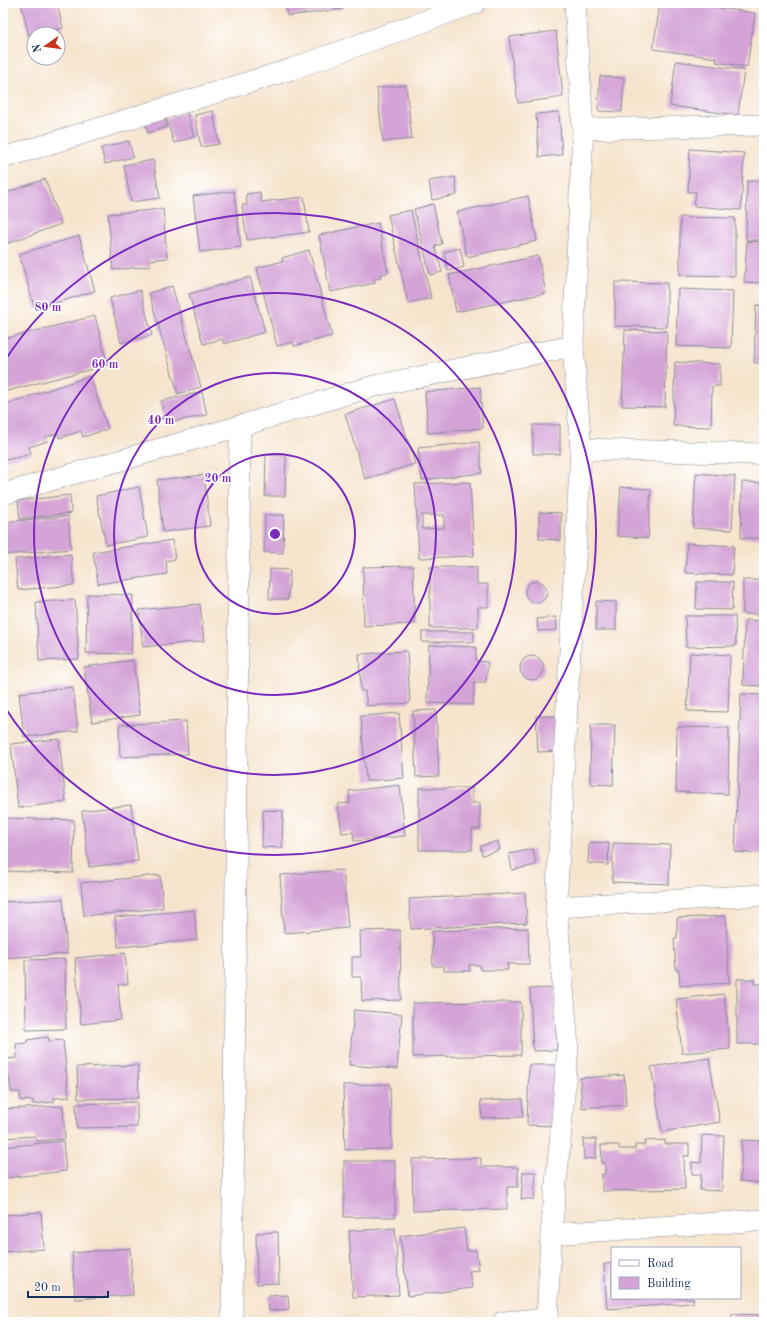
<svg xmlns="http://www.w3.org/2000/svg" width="767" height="1325" viewBox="0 0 767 1325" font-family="'Old Standard TT',serif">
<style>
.building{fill:#d4a3d7;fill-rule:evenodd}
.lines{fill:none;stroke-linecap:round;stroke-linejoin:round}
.minor-casing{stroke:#888a96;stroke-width:22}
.minor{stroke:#fff;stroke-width:21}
.ring{fill:none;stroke:#7b2cbf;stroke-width:2}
.centre{fill:#7b2cbf;stroke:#fff;stroke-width:2}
.ring-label{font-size:12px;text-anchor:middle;font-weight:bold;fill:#7b2cbf;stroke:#fff;stroke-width:3.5;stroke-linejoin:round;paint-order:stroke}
</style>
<rect width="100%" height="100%" fill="#fff"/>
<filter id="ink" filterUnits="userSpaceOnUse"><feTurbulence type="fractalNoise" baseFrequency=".025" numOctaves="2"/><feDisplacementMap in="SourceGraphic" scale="8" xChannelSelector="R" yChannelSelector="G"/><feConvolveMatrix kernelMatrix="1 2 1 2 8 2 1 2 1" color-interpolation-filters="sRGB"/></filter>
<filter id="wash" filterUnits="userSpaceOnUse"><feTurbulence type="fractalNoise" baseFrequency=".012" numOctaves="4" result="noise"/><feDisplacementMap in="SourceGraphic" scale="16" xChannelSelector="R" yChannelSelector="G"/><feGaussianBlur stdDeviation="0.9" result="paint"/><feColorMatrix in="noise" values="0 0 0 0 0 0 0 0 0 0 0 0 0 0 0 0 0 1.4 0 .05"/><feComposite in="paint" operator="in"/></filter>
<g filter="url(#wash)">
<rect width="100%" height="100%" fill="#f6e4cd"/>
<g id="blocks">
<g class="building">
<path d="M 21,3 L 57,3 L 63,28 L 29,36 Z"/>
<path d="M 286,3 L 343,3 L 343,9 L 287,16 Z"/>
<path d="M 660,3 L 684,3 L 755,13 L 747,67 L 716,62 L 717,58 L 653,49 Z"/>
<path d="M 556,31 L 563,97 L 518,103 L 509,37 Z"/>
<path d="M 676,61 L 744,70 L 738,115 L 670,106 Z"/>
<path d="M 600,76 L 624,78 L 622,112 L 598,111 Z"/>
<path d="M 406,85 L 412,139 L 383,142 L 377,88 Z"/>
<path d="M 213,111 L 219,144 L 201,147 L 195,115 Z"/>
<path d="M 187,112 L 194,137 L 174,143 L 166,118 Z"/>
<path d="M 559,112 L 562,155 L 539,157 L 536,114 Z"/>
<path d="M 163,114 L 167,127 L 148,133 L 144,120 Z"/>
<path d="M 129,141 L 133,157 L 105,164 L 101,148 Z"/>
<path d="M 690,149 L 744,153 L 741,210 L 694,206 L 696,192 L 688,192 Z"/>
<path d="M 153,160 L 160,198 L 131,202 L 124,165 Z"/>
<path d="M 763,175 L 764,175 L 764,240 L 746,240 L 747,181 L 762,181 Z"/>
<path d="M 455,177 L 457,195 L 432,200 L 429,181 Z"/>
<path d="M 45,179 L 61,224 L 3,245 L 3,194 Z"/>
<path d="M 234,191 L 241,247 L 200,252 L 193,196 Z"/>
<path d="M 260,192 L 261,202 L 304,197 L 309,232 L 247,240 L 242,205 L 247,205 L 246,194 Z"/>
<path d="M 528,196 L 537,241 L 467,257 L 457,212 Z"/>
<path d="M 433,204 L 442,244 L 435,246 L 442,272 L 430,275 L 414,209 Z"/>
<path d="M 163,209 L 167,258 L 149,260 L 150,266 L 113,270 L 108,214 Z"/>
<path d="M 411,210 L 431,298 L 408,303 L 388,215 Z"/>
<path d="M 680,217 L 735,218 L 735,276 L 680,275 Z"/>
<path d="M 378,223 L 388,273 L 380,274 L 381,278 L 374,279 L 375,283 L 330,292 L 319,235 Z"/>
<path d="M 79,236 L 95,291 L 35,309 L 19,254 Z"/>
<path d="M 747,241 L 764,242 L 764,283 L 744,282 Z"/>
<path d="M 460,248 L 464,267 L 448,271 L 444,252 Z"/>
<path d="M 309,250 L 332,336 L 294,346 L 293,342 L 277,346 L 257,268 L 283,261 L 282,258 Z"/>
<path d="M 538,256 L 546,293 L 456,312 L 449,275 Z"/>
<path d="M 250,277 L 265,332 L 224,344 L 222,339 L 203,344 L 189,294 Z"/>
<path d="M 615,282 L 667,283 L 667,327 L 615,326 Z"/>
<path d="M 172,286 L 201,387 L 178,394 L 149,293 Z"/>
<path d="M 678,289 L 733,291 L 731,348 L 676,346 Z"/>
<path d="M 140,290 L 152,335 L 121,343 L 110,298 Z"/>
<path d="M 756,305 L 764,306 L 764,363 L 754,363 Z"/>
<path d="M 95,316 L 108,365 L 3,392 L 3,339 Z"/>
<path d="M 625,330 L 667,331 L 665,407 L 622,406 Z"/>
<path d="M 675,362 L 720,364 L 720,386 L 712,386 L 711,427 L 673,426 Z"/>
<path d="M 90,376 L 108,429 L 83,437 L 81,431 L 59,438 L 58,433 L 46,437 L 48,441 L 29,447 L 31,454 L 6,460 L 3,449 L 3,405 Z"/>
<path d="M 480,387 L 483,428 L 428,433 L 425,392 Z"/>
<path d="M 202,392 L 207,415 L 166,423 L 161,401 Z"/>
<path d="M 395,399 L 415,464 L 365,479 L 345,414 Z"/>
<rect x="533" y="425" width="27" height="29"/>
<path d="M 479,442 L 482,473 L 422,480 L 418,448 Z"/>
<path d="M 266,455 L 286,456 L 285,496 L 265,496 Z"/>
<path d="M 696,473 L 735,476 L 732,530 L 693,528 Z"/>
<path d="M 204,475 L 210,526 L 163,532 L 157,480 Z"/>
<path d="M 470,482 L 474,556 L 419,558 L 415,484 ZM 422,515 L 444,515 L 444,528 L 422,529 Z"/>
<path d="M 742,482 L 764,483 L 764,538 L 741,538 Z"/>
<path d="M 139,487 L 148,537 L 106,545 L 96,496 Z"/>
<path d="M 621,487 L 651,489 L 648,538 L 617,536 Z"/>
<path d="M 70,495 L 71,513 L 20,519 L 18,501 Z"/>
<path d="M 539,512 L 561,513 L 561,540 L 539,539 Z"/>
<path d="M 265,515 L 284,515 L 283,553 L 264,552 Z"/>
<path d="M 68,516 L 71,549 L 3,555 L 3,522 Z"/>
<path d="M 172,540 L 175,559 L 166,561 L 167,574 L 98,584 L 93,552 Z"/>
<path d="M 687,543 L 734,546 L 732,575 L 685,573 Z"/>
<path d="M 71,554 L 74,585 L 18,590 L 15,559 Z"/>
<path d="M 413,566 L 415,624 L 364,626 L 363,567 Z"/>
<path d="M 430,567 L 477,567 L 477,584 L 488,584 L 488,607 L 478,607 L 478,628 L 430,628 Z"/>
<path d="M 270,569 L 290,570 L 288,599 L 269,599 Z"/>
<rect x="743" y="580" width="21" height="34"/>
<circle cx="536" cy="592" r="11"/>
<path d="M 697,582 L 733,582 L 732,610 L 696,609 Z"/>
<path d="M 87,594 L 133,595 L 131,654 L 86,653 Z"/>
<path d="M 75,600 L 79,659 L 39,661 L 36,602 Z"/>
<path d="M 596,601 L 616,602 L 616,630 L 596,630 Z"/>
<path d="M 200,604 L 204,641 L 143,647 L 139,610 Z"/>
<path d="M 685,616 L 735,616 L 736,646 L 686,647 Z"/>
<path d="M 556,617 L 557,630 L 538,631 L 537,619 Z"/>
<path d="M 745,620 L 764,621 L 764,686 L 743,685 Z"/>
<rect x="422" y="632" width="52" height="10"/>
<path d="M 429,645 L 476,647 L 476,661 L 488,662 L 486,682 L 474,682 L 473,705 L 427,703 Z"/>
<path d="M 407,651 L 410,703 L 367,706 L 365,691 L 361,691 L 359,654 Z"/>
<path d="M 690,653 L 730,655 L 728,712 L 687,711 Z"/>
<circle cx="532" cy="668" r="12"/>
<path d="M 133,660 L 140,715 L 92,722 L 84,667 Z"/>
<path d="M 73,687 L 78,731 L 24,737 L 19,693 Z"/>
<path d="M 741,694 L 764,695 L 764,854 L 735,852 Z"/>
<path d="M 436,710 L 439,776 L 416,777 L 413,711 Z"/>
<path d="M 399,713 L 404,778 L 366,781 L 361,716 Z"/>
<path d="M 536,716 L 557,716 L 558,751 L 538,752 Z"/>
<path d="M 186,721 L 188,754 L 120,757 L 119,725 Z"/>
<path d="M 591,725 L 615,725 L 613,785 L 590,784 Z"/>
<path d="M 677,727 L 729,728 L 728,794 L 676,792 Z"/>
<path d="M 59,739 L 66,802 L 18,808 L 11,744 Z"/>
<path d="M 400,785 L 405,836 L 354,841 L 353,832 L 342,833 L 338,804 L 350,803 L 349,791 Z"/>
<path d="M 419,788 L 472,788 L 472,803 L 480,803 L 480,829 L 472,829 L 472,850 L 419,850 Z"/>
<path d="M 131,805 L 138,861 L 89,867 L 82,811 Z"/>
<path d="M 263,810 L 283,811 L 282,848 L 262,847 Z"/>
<path d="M 3,818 L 74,820 L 73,873 L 3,871 Z"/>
<path d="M 498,841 L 500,850 L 482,855 L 480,846 Z"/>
<path d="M 589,842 L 609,843 L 608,865 L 588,863 Z"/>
<path d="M 613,843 L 670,845 L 669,884 L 612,882 Z"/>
<path d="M 533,849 L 536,865 L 512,870 L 509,854 Z"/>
<path d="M 343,870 L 348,928 L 284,933 L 280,875 Z"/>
<path d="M 160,875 L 163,908 L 84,916 L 81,883 Z"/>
<path d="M 525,893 L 527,923 L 411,929 L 409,899 Z"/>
<path d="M 63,899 L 67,954 L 3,958 L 3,902 Z"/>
<path d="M 194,910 L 197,940 L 118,947 L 115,917 Z"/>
<path d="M 726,916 L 729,983 L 680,986 L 679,970 L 676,970 L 674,938 L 677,938 L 677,918 Z"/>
<path d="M 528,928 L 529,964 L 507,964 L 508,970 L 480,970 L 480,965 L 469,965 L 470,971 L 444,971 L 444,966 L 433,966 L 432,931 Z"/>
<path d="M 400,930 L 401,1000 L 362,1001 L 361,977 L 352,977 L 352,957 L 361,957 L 360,931 Z"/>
<path d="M 125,953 L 128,984 L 118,985 L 121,1020 L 81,1024 L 75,958 Z"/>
<path d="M 65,959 L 66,1029 L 26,1030 L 25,960 Z"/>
<path d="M 737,979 L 754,979 L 754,984 L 764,984 L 764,1044 L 737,1044 Z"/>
<path d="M 554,988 L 557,1050 L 533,1051 L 530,989 Z"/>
<path d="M 724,994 L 730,1049 L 682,1053 L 676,999 Z"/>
<path d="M 521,1002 L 521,1055 L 413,1057 L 413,1003 Z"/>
<path d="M 354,1010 L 402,1014 L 397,1069 L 349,1065 Z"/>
<path d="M 48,1037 L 49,1041 L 63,1040 L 69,1097 L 54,1098 L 54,1102 L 33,1104 L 33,1100 L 21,1101 L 20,1092 L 11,1092 L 7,1059 L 17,1058 L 16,1044 L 27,1043 L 27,1040 Z"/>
<path d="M 709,1058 L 720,1122 L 662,1132 L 651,1067 Z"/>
<path d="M 138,1065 L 139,1098 L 78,1099 L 77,1067 Z"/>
<path d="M 529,1065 L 556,1065 L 554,1126 L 527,1125 Z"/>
<path d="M 624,1075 L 626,1105 L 582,1108 L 580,1078 Z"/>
<path d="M 390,1084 L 392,1149 L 345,1150 L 343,1085 Z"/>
<path d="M 522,1099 L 523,1117 L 482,1118 L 480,1101 Z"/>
<path d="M 137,1102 L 137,1127 L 77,1128 L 76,1104 Z"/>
<path d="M 63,1106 L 65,1139 L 36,1141 L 35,1136 L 3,1138 L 3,1109 Z"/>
<path d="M 702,1135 L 724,1136 L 722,1191 L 700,1190 L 701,1174 L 692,1174 L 692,1162 L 701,1163 Z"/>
<path d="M 583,1139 L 596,1139 L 596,1158 L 584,1159 Z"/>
<path d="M 665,1140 L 665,1144 L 689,1144 L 689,1156 L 684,1156 L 685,1189 L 602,1191 L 602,1174 L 605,1174 L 605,1163 L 602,1163 L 601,1145 L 619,1145 L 619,1149 L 635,1149 L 635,1145 L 645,1145 L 645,1141 Z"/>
<path d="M 742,1140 L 764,1141 L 764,1183 L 740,1181 Z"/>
<path d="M 63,1141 L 66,1171 L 5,1178 L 4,1168 L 3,1168 L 3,1147 Z"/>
<path d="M 481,1158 L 481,1167 L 518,1167 L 518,1187 L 507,1187 L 507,1209 L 413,1211 L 412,1159 Z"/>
<rect x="344" y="1161" width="51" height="56"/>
<path d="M 523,1172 L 536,1172 L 534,1199 L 521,1199 Z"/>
<path d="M 41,1212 L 44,1249 L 3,1252 L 3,1215 Z"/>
<path d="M 395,1228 L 399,1295 L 353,1297 L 349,1231 Z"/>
<path d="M 464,1228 L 467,1251 L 476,1250 L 479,1270 L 469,1271 L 472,1288 L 408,1296 L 400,1236 Z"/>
<path d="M 278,1232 L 279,1283 L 257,1284 L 256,1233 Z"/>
<path d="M 130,1248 L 133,1295 L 75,1299 L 72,1253 Z"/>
<path d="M 612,1263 L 612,1298 L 693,1298 L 693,1303 L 607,1309 L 604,1264 Z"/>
<path d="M 288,1295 L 289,1309 L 269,1311 L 268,1296 Z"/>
<path d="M 732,1314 L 764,1315 L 764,1322 L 732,1322 Z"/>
</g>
</g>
</g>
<g filter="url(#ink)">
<use href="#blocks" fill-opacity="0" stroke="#888a96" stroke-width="1"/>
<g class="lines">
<defs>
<g id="minor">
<path d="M 583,129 L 764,125"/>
<path d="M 3,158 L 292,69 L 475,3"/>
<path d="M 581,449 L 764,454"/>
<path d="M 3,494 L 240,426 L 374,386 L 573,346"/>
<path d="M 556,907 L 764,895"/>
<path d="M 551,1234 L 764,1220"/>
<path d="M 232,1322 L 240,426"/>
<path d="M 503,1322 L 547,1319"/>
<path d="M 547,1322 L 551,1234 L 560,1143 L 568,1046 L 556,907 L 581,449 L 573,346 L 583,129 L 575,3"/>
</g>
</defs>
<use href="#minor" class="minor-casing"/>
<use href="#minor" class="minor"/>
</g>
</g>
<g class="ring">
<circle cx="275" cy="534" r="80"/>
<circle cx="275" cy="534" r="161"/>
<circle cx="275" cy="534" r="241"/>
<path d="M4 362A321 321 0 1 1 4 706"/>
</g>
<circle cx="275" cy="534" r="6" class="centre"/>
<g class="ring-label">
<text x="48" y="311">80 m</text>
<text x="105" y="368">60 m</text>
<text x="161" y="424">40 m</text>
<text x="218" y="482">20 m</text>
</g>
<rect width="767" height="1325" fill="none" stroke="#fff" stroke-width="16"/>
<rect x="611" y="1247" width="130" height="52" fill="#ffffff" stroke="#a4acbf"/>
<rect x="619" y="1260" width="20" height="6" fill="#ffffff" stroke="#a4acbf"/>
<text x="647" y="1267" font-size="12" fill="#1b2f5e">Road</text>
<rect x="619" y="1277" width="20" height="12" fill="#d4a3d7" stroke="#a4acbf"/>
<text x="647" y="1287" font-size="12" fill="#1b2f5e">Building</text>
<g transform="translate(46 46) rotate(256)"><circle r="19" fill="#ffffff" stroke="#a4acbf"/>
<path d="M0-3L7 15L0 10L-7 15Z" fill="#c8321e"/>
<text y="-6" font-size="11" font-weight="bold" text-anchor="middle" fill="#1b2f5e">N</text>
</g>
<path d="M28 1291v6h80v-6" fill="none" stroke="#1b2f5e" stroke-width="2"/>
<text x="34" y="1291" font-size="12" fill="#1b2f5e" stroke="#ffffff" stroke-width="3" paint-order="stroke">20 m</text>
</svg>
